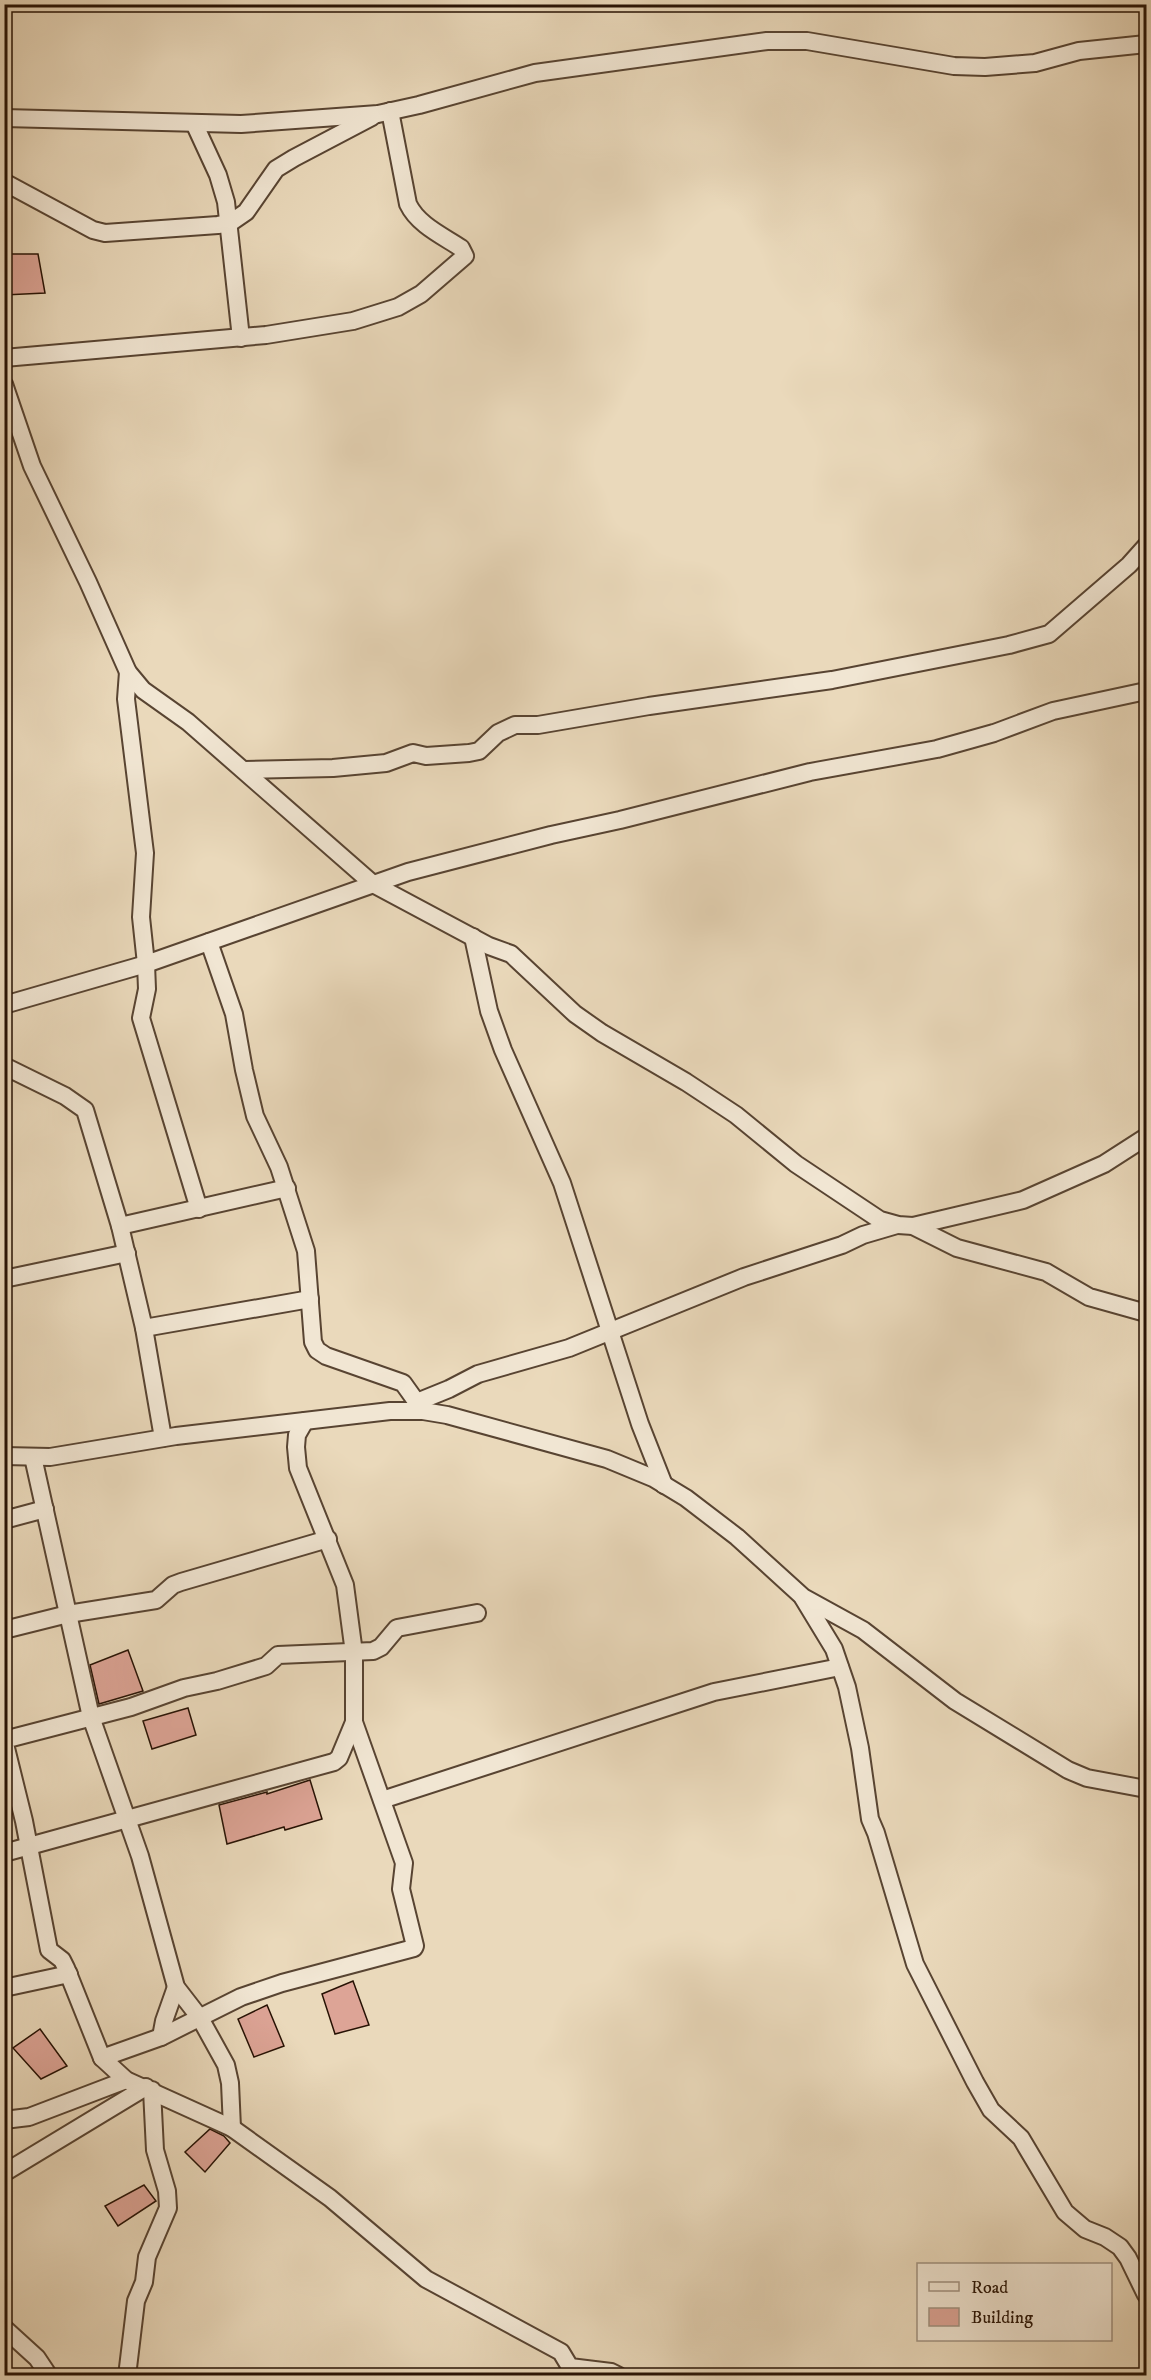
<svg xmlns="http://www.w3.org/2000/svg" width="1151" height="2380" viewBox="0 0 1151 2380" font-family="'IM FELL DW Pica',serif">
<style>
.building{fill:#dda496;stroke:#271204;stroke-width:1.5}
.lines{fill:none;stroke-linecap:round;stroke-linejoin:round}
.minor-casing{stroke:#584432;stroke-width:20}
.minor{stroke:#f1e6d3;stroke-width:16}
</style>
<rect width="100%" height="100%" fill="#ead9bb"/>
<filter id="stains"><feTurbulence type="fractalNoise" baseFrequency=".00333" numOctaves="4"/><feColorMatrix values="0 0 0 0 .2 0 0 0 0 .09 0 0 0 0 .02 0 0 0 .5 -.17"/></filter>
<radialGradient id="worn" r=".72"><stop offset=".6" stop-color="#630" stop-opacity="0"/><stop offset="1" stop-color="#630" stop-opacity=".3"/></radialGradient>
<g class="building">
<path d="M 4,254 L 38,254 L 45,293 L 4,295 Z"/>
<path d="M 128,1650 L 143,1691 L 99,1704 L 90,1665 Z"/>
<path d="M 188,1708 L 196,1735 L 152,1749 L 143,1721 Z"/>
<path d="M 310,1780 L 322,1819 L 285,1830 L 284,1827 L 227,1844 L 219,1805 L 267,1792 L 267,1794 Z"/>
<path d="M 353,1981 L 369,2025 L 335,2034 L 322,1994 Z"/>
<path d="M 267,2005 L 284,2046 L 254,2057 L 238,2019 Z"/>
<path d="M 40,2029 L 67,2066 L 41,2079 L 13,2048 Z"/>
<path d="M 210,2129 L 224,2136 L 230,2143 L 205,2172 L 185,2152 Z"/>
<path d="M 144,2185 L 156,2201 L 118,2226 L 105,2206 Z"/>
</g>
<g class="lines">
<defs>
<g id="minor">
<path d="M 4,118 L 241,124 L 378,114 L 419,105 L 535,73 L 767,41 L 807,41 L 954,66 L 985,67 L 1035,63 L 1079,51 L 1146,44"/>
<path d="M 194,123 L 218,175 L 226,202 L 241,338"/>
<path d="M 4,182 L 93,230 L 105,233 L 218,225 L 230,223 L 246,212 L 276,169 L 294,158 L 372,117"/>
<path d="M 4,358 L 266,335 L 353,321 L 398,307 L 421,294 L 465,256 L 461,248 C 443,236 418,225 408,204 L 390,111"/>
<path d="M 4,384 L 32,466 L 88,582 L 128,672 L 143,690 L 188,722 L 373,884 L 489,946 L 511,954 L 575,1014 L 602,1033 L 686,1082 L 736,1115 L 796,1164 L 880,1220 L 898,1225 L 913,1226 L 957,1248 L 1046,1272 L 1089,1297 L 1146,1313"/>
<path d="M 128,672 L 126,699 L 145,853 L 141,917 L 146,964 L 147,989 L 141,1018 L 199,1209"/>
<path d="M 245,770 L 333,768 L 386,763 L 413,753 L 426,756 L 469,753 L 479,751 L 498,733 L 515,725 L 538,725 L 649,706 L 832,680 L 1009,645 L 1049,634 L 1129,565 L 1146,546"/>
<path d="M 473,937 L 489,1011 L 503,1050 L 562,1183 L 640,1424 L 664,1485"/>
<path d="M 209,942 L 234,1014 L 244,1070 L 255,1116 L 279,1167 L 306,1251 L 313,1342 L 317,1350 L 326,1356 L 403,1383 L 423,1411"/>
<path d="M 4,1005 L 146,964 L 408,872 L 551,835 L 620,820 L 810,772 L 937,749 L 994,733 L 1053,711 L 1146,691"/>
<path d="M 4,1066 L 65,1096 L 85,1110 L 120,1226 L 144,1328 L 163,1438"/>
<path d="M 120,1226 L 287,1188"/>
<path d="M 913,1226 L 1023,1200 L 1104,1164 L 1146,1137"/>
<path d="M 4,1279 L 127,1253"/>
<path d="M 144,1328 L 310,1299"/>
<path d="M 417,1402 L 449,1389 L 478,1374 L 569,1348 L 744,1277 L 842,1245 L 863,1235 L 897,1225"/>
<path d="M 4,1456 L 50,1457 L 176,1436 L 390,1411 L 423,1411 L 447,1415 L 607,1459 L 653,1478 L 686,1498 L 737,1537 L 803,1597 L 863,1630 L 955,1701 L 1068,1770 L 1087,1778 L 1146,1789"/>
<path d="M 33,1457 L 91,1717 L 140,1856 L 176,1987 L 200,2018 L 226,2065 L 230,2083 L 232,2128"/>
<path d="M 4,1520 L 45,1509"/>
<path d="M 803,1598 L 834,1649 L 847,1687 L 860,1748 L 870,1819 L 876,1833 L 915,1964 L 975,2082 L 991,2110 L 1021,2138 L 1065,2212 L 1085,2229 L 1105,2237 L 1120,2247 L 1128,2258 L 1146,2295"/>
<path d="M 477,1613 L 397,1628 L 381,1647 L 373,1651 L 278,1655 L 266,1666 L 217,1681 L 184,1688 L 131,1707 L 4,1740 L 24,1821 L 49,1950 L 62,1960 L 66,1968 L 102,2058 L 126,2080 L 232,2128 L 330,2198 L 426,2279 L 561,2352 L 570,2367 L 611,2372 L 619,2376"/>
<path d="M 4,1630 L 68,1614 L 156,1600 L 173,1585 L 181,1582 L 328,1539"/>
<path d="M 382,1800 L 714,1692 L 840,1667"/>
<path d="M 4,1853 L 334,1762 L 339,1758 L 354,1722"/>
<path d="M 4,1988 L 69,1974"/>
<path d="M 161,2037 L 164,2021 L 176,1987"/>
<path d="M 102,2058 L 161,2037 L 241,1997 L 282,1983 L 414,1948 L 415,1946 L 401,1889 L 404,1863 L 354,1722 L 354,1653 L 345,1585 L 298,1468 L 296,1447 L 297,1435 L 305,1421"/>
<path d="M 4,2120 L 29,2117 L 126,2080"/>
<path d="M 4,2173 L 146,2087"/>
<path d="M 4,2328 L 37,2358 L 49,2376"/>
<path d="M 127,2376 L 136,2301 L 144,2282 L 147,2257 L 168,2208 L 167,2191 L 155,2150 L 152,2090"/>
</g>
</defs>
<use href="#minor" class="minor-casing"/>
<use href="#minor" class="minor"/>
</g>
<rect width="1151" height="2380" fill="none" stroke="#ead9bb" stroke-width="24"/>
<rect x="6" y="6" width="1139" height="2368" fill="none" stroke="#271204" stroke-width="3"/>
<rect x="12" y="12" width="1127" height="2356" fill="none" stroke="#271204" stroke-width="1.5"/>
<rect x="917" y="2263" width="195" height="78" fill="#f1e6d3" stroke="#a09180" stroke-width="1.5"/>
<rect x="929" y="2282" width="30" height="9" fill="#f1e6d3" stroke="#a09180" stroke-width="1.5"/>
<text x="971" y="2293" font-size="18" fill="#271204">Road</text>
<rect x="929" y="2308" width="30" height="18" fill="#dda496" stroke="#a09180" stroke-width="1.5"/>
<text x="971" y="2323" font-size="18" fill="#271204">Building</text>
<rect width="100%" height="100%" filter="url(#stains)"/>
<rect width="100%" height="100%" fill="url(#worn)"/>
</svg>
